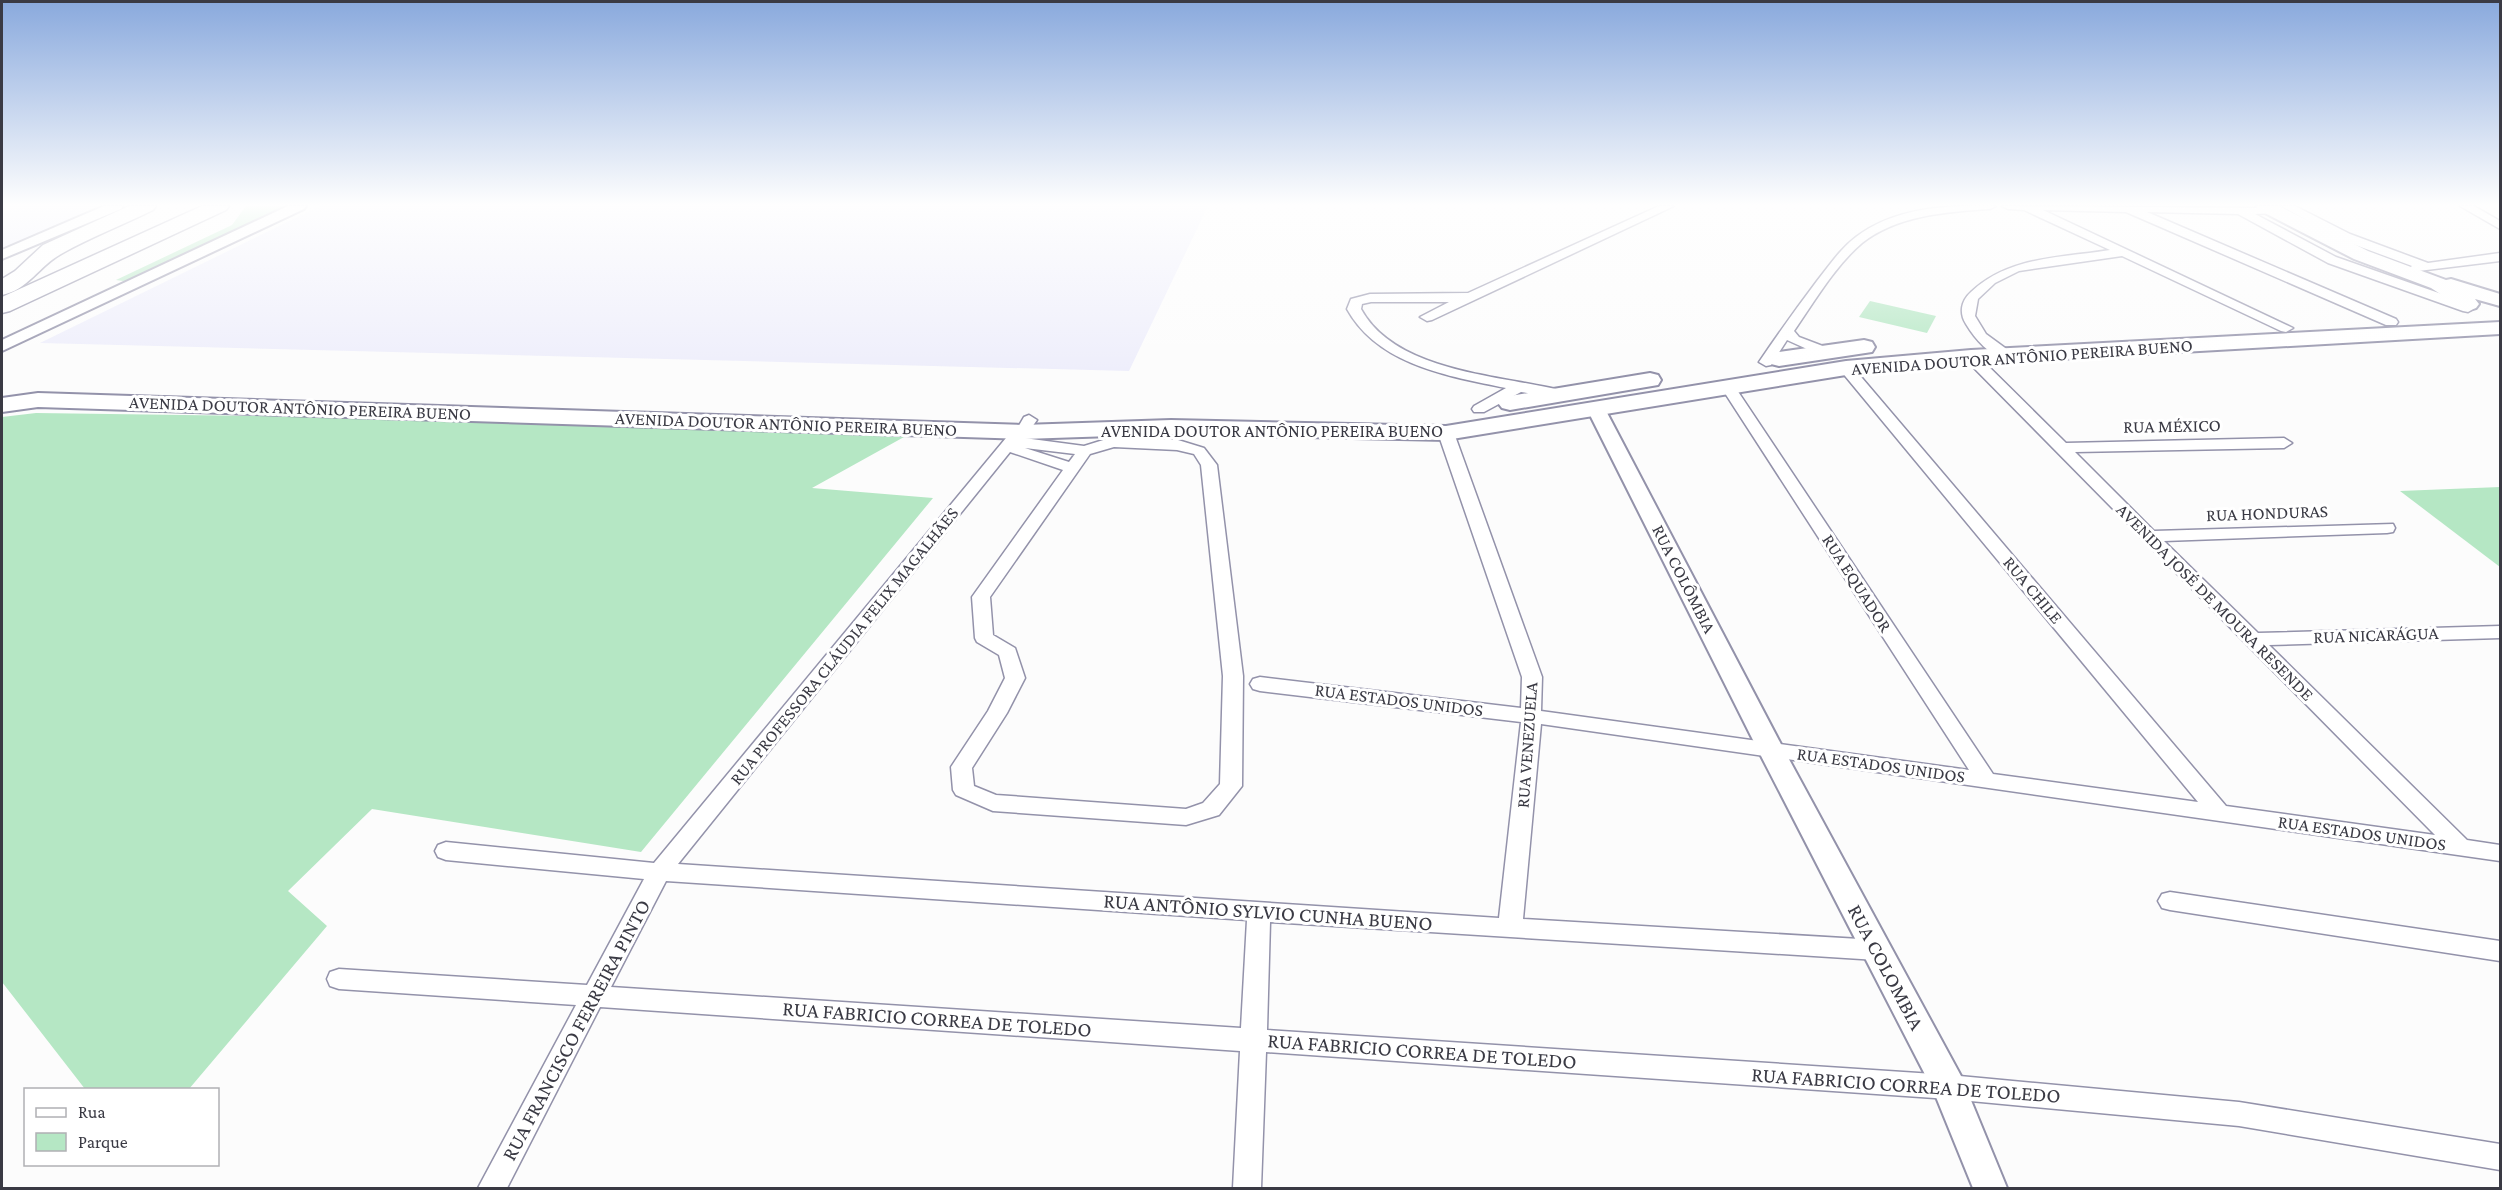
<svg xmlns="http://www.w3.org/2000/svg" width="2502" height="1190" viewBox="0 0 2502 1190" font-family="'Crimson Pro',serif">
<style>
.built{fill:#eeeefb}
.green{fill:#b5e7c4}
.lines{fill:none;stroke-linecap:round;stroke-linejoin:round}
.minor-casing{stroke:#9392aa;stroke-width:3}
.tertiary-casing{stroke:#9392aa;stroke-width:4}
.primary-casing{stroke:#9392aa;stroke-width:4}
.motorway-casing{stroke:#9392aa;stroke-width:3}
.minor{fill:#fff;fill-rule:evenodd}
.tertiary{fill:#fff;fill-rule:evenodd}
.primary{fill:#fff;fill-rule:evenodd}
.motorway{fill:#fff;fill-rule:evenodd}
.labels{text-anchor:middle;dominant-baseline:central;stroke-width:6;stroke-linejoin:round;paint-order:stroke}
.street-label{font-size:18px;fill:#3a3a44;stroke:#fff}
.near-street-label{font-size:21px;fill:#3a3a44;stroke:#fff}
</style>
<rect width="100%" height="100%" fill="#fcfcfc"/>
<g class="built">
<path d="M 2,206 L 103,206 L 2,249 Z"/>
<path d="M 320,206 L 1208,206 L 1129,371 L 40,343 Z"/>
</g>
<g class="green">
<path d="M 246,206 L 294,206 L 129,282 L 116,280 L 232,225 Z"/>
<path d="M 1870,301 L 1936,316 L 1927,333 L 1859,317 Z"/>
<path d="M 36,413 L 401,418 L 904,437 L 812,488 L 933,498 L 641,852 L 372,809 L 288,891 L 327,926 L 189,1089 L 85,1089 L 2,982 L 2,417 Z"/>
<path d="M 2500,487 L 2500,567 L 2400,491 Z"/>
</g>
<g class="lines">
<defs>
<g id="minor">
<path d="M 1659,206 L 1674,206 L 1432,320 L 1427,321 L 1420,317 L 1449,302 L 1371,302 L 1362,304 L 1361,309 C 1396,373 1501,375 1564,391 L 1566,394 L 1564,397 L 1559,398 L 1521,392 L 1484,412 L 1474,412 L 1472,409 L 1474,406 L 1506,388 C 1448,376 1378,365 1347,309 L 1351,299 L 1370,294 L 1468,293 Z"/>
<path d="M 1996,206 L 1990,209 C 1946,212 1898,215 1862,243 C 1835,266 1814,302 1794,331 L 1799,337 L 1828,348 L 1830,351 L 1828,354 L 1818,354 L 1787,340 L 1771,365 L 1766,366 L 1759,362 C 1778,334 1796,309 1817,281 C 1829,266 1840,249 1856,237 C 1895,207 1948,205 1996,206 Z"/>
<path d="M 2002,206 L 2274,208 L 2280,211 L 2278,213 L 2255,214 L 2336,257 L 2473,305 L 2475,308 L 2468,312 L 2463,311 L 2328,263 L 2238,214 L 2147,212 L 2396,319 L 2398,322 L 2396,325 L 2386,325 L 2126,212 L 2043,210 L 2293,328 L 2286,332 L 2281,331 L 2122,256 L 2019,271 L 1995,283 L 1978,299 L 1975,316 L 1986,334 L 2012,353 L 2014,356 L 2012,359 L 2007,360 C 1990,356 1975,339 1966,324 C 1959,313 1961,301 1971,292 C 2009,256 2061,258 2110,250 L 2024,210 L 2008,209 Z"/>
<path d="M 2281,206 L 2295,206 L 2350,234 L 2428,263 L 2500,253 L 2500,261 L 2410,272 L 2408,269 L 2412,266 L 2342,240 Z"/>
<path d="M 2460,206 L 2474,206 L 2500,221 L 2500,229 Z"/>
<path d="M 1971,353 L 1976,354 L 2066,443 L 2284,438 L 2292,443 L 2284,448 L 2075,452 L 2154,531 L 2393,524 L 2395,528 L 2393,532 L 2387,533 L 2164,541 L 2258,633 L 2500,626 L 2500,638 L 2269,645 L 2467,840 L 2500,845 L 2500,861 L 1541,724 L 1523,919 L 1877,940 L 1885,943 L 1889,950 L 1885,957 L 1877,960 L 1270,922 L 1267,1030 L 1949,1075 L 2239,1102 L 2500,1144 L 2500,1170 L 2239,1126 L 1949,1099 L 1266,1052 L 1261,1188 L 1233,1188 L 1240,1051 L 600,1007 L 507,1188 L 478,1188 L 576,1005 L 339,989 L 330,986 L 327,979 L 330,972 L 339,969 L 587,985 L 644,879 L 446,860 L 438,857 L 435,851 L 438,845 L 446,842 L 654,863 L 1006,438 L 1017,429 L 1024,417 L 1029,415 L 1037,420 L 1024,438 L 1084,446 L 1113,437 L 1178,440 L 1204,448 L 1217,465 L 1243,676 L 1242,786 L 1219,815 L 1186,825 L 993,811 L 956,795 L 953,790 L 951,767 L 988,711 L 1005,678 L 999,655 L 977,642 L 975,638 L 972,597 L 1063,470 L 1010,452 L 678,864 L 1499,918 L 1521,722 L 1260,691 L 1253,689 L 1250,684 L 1253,679 L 1260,677 L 1521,708 L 1522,677 L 1438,433 L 1446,428 L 1454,433 L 1542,677 L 1541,711 L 1969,770 L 1721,387 L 1728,383 L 1735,387 L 1993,774 L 2198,802 L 1841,371 L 1839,368 L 1846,364 L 1851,365 L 2226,806 L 2435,835 L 1966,360 L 1964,357 ZM 1114,447 L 1177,450 L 1194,454 L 1201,465 L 1223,676 L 1220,784 L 1203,803 L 1186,809 L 996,795 L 974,786 L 972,768 L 1007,713 L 1025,678 L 1015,648 L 993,635 L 990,597 L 1090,454 ZM 1025,448 L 1075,454 L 1069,462 ZM 666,881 L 1247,920 L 1241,1028 L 611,987 Z"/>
<path d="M 2170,892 L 2500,941 L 2500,961 L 2170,910 L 2162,908 L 2158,901 L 2162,894 Z"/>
</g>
<g id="tertiary">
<path d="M 104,206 L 123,206 L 121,209 L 2,259 L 2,250 Z"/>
<path d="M 288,206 L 306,206 L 304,209 L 2,351 L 2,340 Z"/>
<path d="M 1596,403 L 1603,405 L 1605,409 L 1784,750 L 1961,1076 L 2007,1188 L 1973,1188 L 1934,1092 L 1758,750 L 1587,409 L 1589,405 Z"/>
</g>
<g id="primary">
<path d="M 2256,206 L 2279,206 L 2368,251 L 2446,280 L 2451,279 L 2500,294 L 2500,306 L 2475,299 L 2479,304 L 2476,308 L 2469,310 L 2462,308 L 2431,288 L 2354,259 L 2259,210 Z"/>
<path d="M 2500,322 L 2500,334 L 1971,364 L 1846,375 L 1446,440 L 1171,434 L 1023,439 L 38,407 L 2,412 L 2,398 L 38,393 L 1023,425 L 1171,420 L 1446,426 L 1846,361 L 1971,350 Z"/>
<path d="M 1864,340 L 1872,342 L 1875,347 L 1872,352 L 1779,366 L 1771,364 L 1768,359 L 1771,354 L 1779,352 Z"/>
<path d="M 1650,373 L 1658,375 L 1661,380 L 1658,385 L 1510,410 L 1502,408 L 1498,403 L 1502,398 L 1510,396 Z"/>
</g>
<g id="motorway">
<path d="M 129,206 L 156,206 L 153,210 C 123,225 91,237 61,254 C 39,266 28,290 2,295 L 2,279 L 15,271 L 43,245 Z"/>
<path d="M 202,206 L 229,206 L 226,210 L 10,311 L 2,313 L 2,297 Z"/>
</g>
</defs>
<use href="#minor" class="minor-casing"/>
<use href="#tertiary" class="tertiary-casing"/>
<use href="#primary" class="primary-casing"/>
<use href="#motorway" class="motorway-casing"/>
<use href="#minor" class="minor"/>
<use href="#tertiary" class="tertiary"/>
<use href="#primary" class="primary"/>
<use href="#motorway" class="motorway"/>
</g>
<linearGradient id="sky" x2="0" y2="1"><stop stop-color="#89a9dd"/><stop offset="0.55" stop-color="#fefefe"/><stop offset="1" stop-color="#fefefe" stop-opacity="0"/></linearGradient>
<rect width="2502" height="372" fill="url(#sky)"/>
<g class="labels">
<g class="street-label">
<text transform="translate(2022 357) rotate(-4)">AVENIDA DOUTOR ANTÔNIO PEREIRA BUENO</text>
<text transform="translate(300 408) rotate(2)">AVENIDA DOUTOR ANTÔNIO PEREIRA BUENO</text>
<text transform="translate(786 424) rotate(2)">AVENIDA DOUTOR ANTÔNIO PEREIRA BUENO</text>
<text transform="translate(2172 426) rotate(-1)">RUA MÉXICO</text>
<text x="1272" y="431">AVENIDA DOUTOR ANTÔNIO PEREIRA BUENO</text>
<text transform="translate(2267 513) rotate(-2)">RUA HONDURAS</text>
<text transform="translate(1684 579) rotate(63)">RUA COLÔMBIA</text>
<text transform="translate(1857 583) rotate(57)">RUA EQUADOR</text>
<text transform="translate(2033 590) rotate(50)">RUA CHILE</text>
<text transform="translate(2215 602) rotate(45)">AVENIDA JOSÉ DE MOURA RESENDE</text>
<text transform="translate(2376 635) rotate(-2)">RUA NICARÁGUA</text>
<text transform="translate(844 646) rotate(-51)">RUA PROFESSORA CLÁUDIA FELIX MAGALHÃES</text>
<text transform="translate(1399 700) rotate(7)">RUA ESTADOS UNIDOS</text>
<text transform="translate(1527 745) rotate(-86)">RUA VENEZUELA</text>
<text transform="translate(1881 765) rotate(8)">RUA ESTADOS UNIDOS</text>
<text transform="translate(2362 833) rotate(8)">RUA ESTADOS UNIDOS</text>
</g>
<g class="near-street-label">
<text transform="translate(1268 912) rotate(4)">RUA ANTÔNIO SYLVIO CUNHA BUENO</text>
<text transform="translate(1886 967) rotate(62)">RUA COLOMBIA</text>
<text transform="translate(937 1019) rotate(4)">RUA FABRICIO CORREA DE TOLEDO</text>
<text transform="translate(576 1030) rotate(-62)">RUA FRANCISCO FERREIRA PINTO</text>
<text transform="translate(1422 1051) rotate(4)">RUA FABRICIO CORREA DE TOLEDO</text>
<text transform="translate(1906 1085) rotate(4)">RUA FABRICIO CORREA DE TOLEDO</text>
</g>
</g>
<rect width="2502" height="1190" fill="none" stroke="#3a3a44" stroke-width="6"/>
<rect x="24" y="1088" width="195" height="78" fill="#ffffff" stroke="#b0b0b4" stroke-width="1.5"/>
<rect x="36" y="1108" width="30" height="9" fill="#ffffff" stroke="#b0b0b4" stroke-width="1.5"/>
<text x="78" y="1118" font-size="18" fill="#3a3a44">Rua</text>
<rect x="36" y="1133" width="30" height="18" fill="#b5e7c4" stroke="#b0b0b4" stroke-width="1.5"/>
<text x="78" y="1148" font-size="18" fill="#3a3a44">Parque</text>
</svg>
